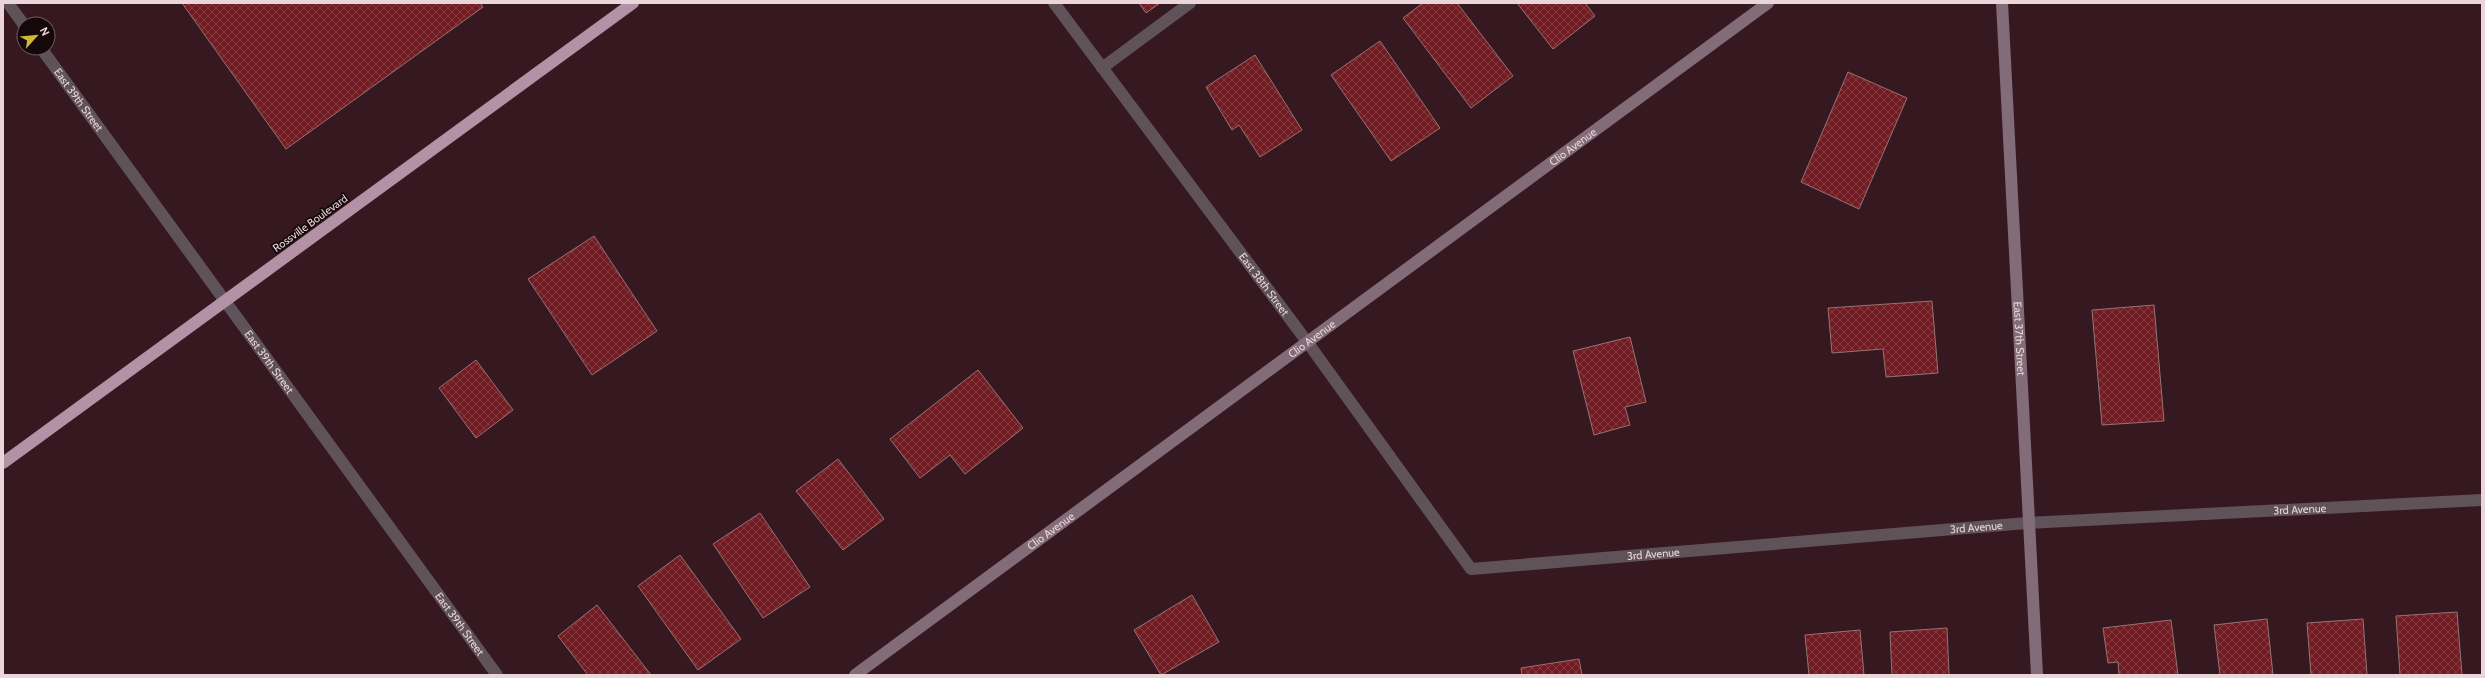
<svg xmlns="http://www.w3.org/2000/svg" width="2485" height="678" viewBox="0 0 2485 678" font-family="Cabin,sans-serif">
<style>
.building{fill:url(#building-cross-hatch);stroke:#997271}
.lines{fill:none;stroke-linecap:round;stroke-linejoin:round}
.lane{stroke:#605259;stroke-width:12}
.street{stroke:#605259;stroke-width:12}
.secondary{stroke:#826c78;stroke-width:12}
.highway{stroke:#b492a5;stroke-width:12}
.labels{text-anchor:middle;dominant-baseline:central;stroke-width:3.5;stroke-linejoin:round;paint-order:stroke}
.street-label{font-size:11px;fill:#ead5d9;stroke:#15080b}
</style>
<defs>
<pattern id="building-cross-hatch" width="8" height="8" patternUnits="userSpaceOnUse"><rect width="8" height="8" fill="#711b22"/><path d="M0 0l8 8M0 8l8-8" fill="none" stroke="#853b42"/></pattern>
</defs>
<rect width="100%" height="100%" fill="#361821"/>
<g class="building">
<path d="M 182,3 L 480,3 L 483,7 L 286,149 Z"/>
<path d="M 1139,3 L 1160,3 L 1146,13 Z"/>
<path d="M 1423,3 L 1457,3 L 1513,76 L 1471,108 L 1403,18 Z"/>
<path d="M 1517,3 L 1585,3 L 1595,16 L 1553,49 Z"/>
<path d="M 1380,41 L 1440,128 L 1391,161 L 1331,75 Z"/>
<path d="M 1255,55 L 1302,130 L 1260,157 L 1239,125 L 1232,130 L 1206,87 Z"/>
<path d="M 1848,72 L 1907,98 L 1859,209 L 1801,182 Z"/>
<path d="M 594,236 L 657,331 L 592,375 L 528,279 Z"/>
<path d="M 1932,301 L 1938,373 L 1886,377 L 1883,349 L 1832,353 L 1828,308 Z"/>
<path d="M 2154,305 L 2164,421 L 2102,425 L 2092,310 Z"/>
<path d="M 1630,337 L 1646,402 L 1625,407 L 1630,425 L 1594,435 L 1573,351 Z"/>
<path d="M 476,360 L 513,410 L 476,438 L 439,388 Z"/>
<path d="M 978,370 L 1023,428 L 965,474 L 950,455 L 920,478 L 890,439 Z"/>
<path d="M 838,459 L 884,519 L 843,550 L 796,491 Z"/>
<path d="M 760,513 L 810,587 L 763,618 L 713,544 Z"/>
<path d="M 680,555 L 741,639 L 698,670 L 638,586 Z"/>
<path d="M 1192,595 L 1219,642 L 1161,675 L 1134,630 Z"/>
<path d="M 597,605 L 651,675 L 588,675 L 558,636 Z"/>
<path d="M 2457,612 L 2462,675 L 2400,675 L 2396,616 Z"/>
<path d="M 2267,619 L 2273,675 L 2220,675 L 2214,625 Z"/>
<path d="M 2363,619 L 2367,675 L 2311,675 L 2307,623 Z"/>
<path d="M 2171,620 L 2178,675 L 2119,675 L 2118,662 L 2108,663 L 2103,628 Z"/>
<path d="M 1947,628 L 1949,675 L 1892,675 L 1890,632 Z"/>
<path d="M 1860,630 L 1864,675 L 1809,675 L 1805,635 Z"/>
<path d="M 1579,659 L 1582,675 L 1522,675 L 1521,668 Z"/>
</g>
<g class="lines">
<path class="lane" d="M 1102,68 L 1190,3"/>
<g class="street">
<path d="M 8,3 L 24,25"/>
<path id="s1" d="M 1054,3 L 1308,343 L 1471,569 L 2027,523 L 2482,500"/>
<path id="s2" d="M 41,48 L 497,675"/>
</g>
<g class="secondary">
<path id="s3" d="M 2002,3 L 2037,675"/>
<path id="s4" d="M 855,675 L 1768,3"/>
</g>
<path class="highway" d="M 3,463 L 633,3"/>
</g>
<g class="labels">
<g class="street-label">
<text stroke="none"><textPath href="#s2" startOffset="64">East 39th Street</textPath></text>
<text stroke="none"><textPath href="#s4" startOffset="891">Clio Avenue</textPath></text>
<text transform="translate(310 223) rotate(-36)">Rossville Boulevard</text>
<text stroke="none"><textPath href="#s1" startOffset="351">East 38th Street</textPath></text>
<text stroke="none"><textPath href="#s3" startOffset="336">East 37th Street</textPath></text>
<text stroke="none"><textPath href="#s4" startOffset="567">Clio Avenue</textPath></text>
<text stroke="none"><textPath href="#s2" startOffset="388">East 39th Street</textPath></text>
<text stroke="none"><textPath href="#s1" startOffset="1534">3rd Avenue</textPath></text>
<text stroke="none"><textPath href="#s1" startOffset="1210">3rd Avenue</textPath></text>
<text stroke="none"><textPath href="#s4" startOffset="243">Clio Avenue</textPath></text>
<text stroke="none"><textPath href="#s1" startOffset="886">3rd Avenue</textPath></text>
<text stroke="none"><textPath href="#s2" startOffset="712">East 39th Street</textPath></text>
</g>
</g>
<rect width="2485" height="678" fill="none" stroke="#ead5d9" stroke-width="8"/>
<g transform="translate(36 36) rotate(63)"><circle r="19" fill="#15080b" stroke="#6a5a5d"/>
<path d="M0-3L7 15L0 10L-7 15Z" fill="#d2b635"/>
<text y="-6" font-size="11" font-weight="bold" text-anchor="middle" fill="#ead5d9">N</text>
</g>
</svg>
